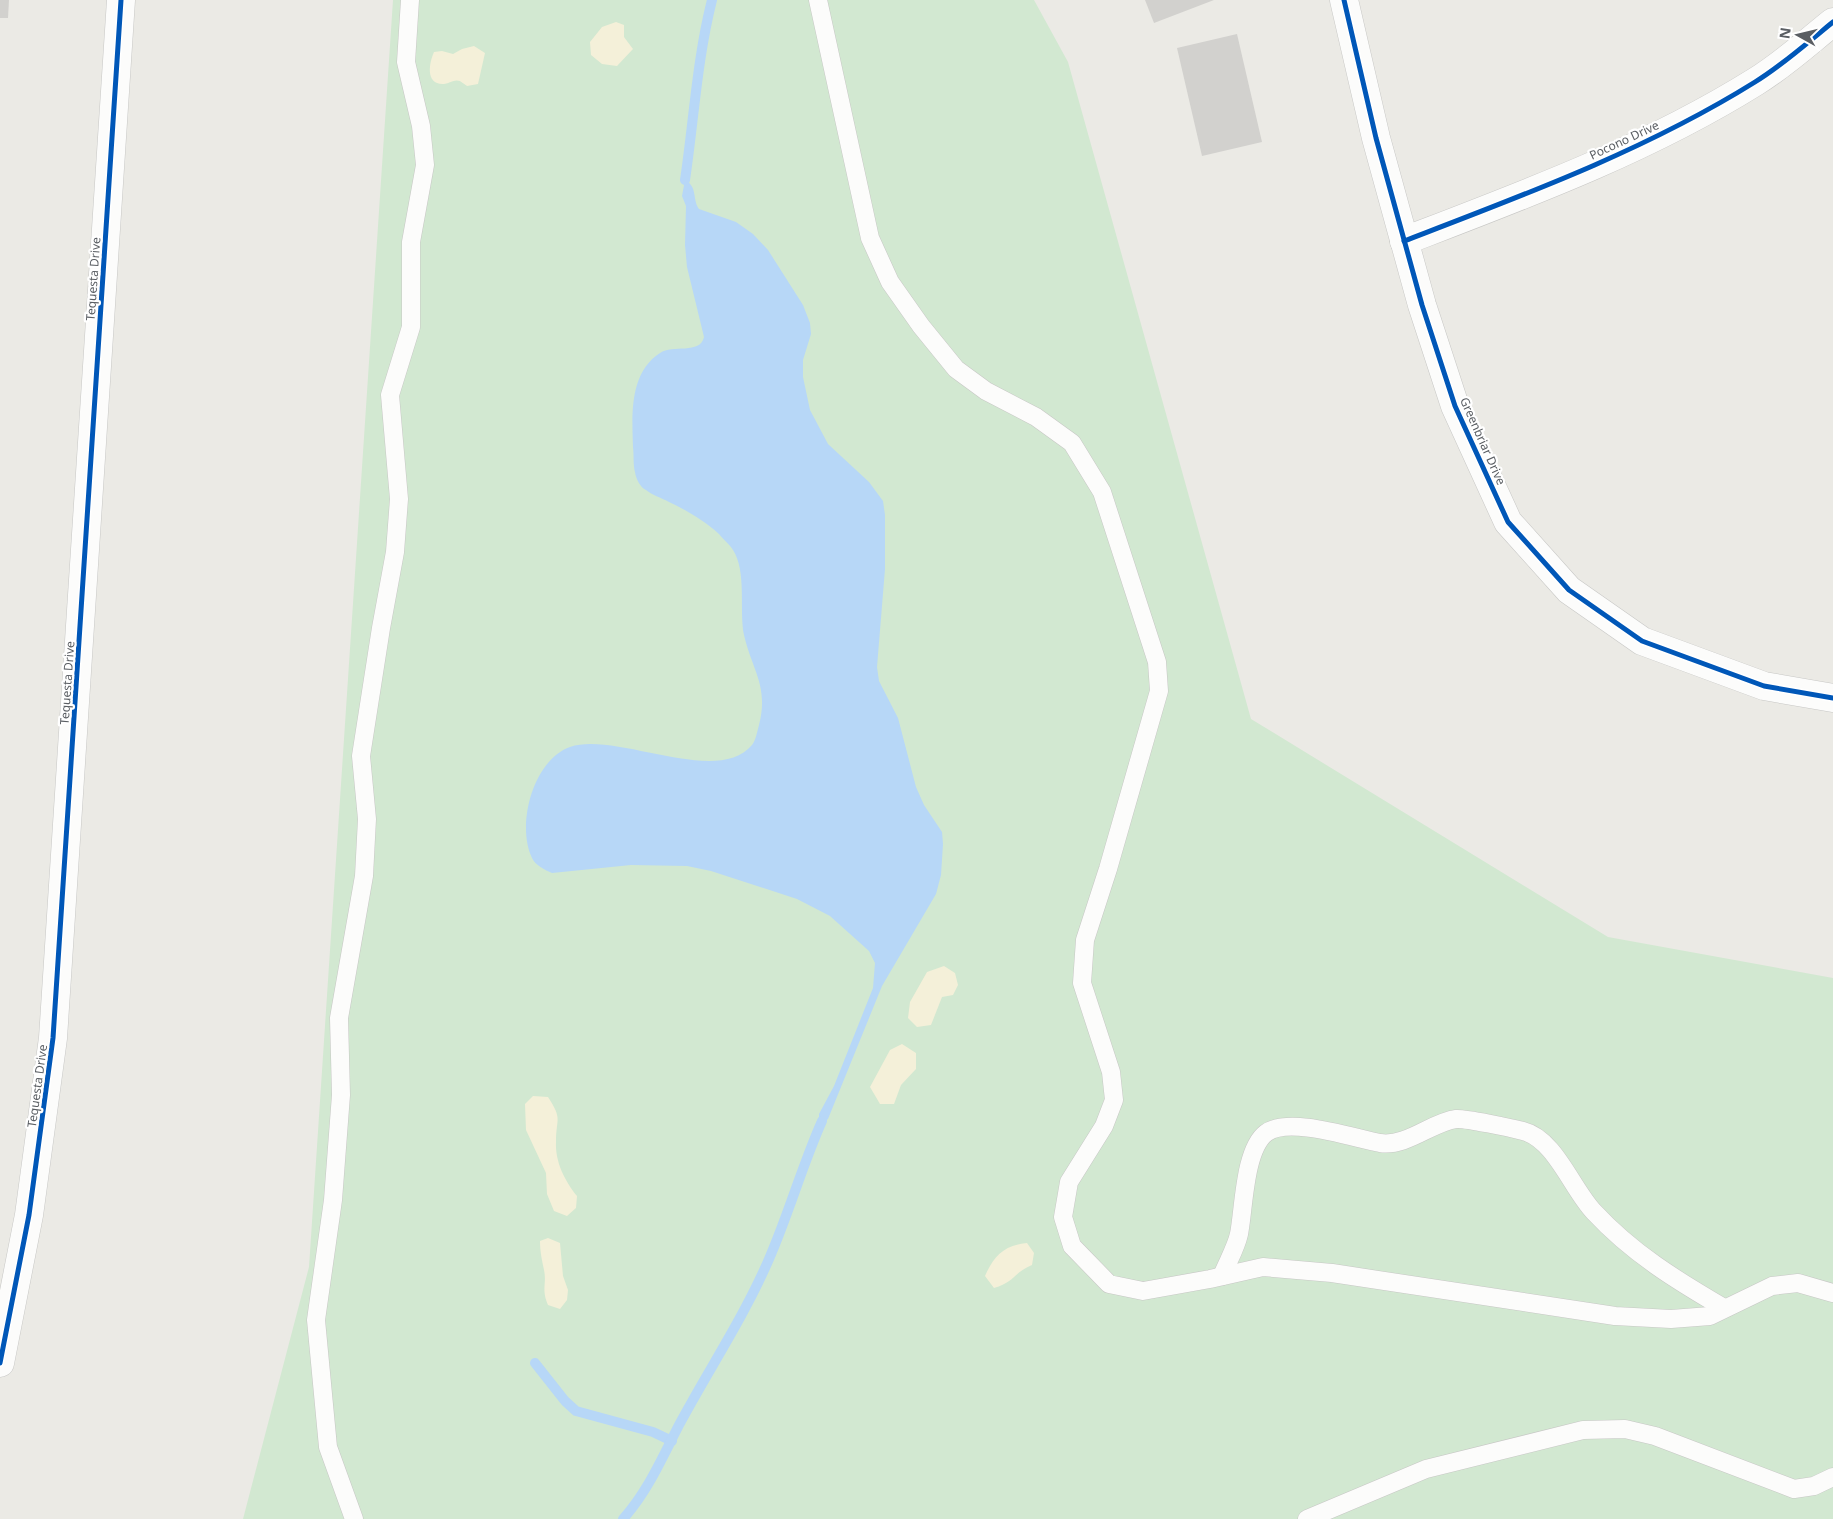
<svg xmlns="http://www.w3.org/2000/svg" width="1833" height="1519" viewBox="0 0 1833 1519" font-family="'Noto Sans',sans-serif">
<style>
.green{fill:#d2e8d1}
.sand{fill:#f4f0d9}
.water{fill:#b7d7f7}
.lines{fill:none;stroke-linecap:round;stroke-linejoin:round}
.stream{stroke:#b7d7f7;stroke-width:10}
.building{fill:#d2d1ce}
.lane-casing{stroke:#c7c7c5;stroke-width:19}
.street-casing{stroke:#c7c7c5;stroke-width:29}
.lane{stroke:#fcfcfb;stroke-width:18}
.street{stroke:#fcfcfb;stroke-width:28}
.cycleway-casing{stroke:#fff;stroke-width:8}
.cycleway{stroke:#0057b8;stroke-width:5}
.labels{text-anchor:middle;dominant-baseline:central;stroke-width:4.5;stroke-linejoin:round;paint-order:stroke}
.street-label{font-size:12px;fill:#5a5e63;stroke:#fff}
</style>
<rect width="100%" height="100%" fill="#ebeae5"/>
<path class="green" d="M 393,0 L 1034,0 L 1068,62 L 1251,719 L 1608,937 L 1833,978 L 1833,1519 L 243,1519 L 309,1267 Z"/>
<g class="sand">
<path d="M 616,22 L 624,25 L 624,37 L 633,49 L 617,66 L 602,64 L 591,55 L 590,42 L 602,27 Z"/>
<path d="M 474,46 L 485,53 L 478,84 L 467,86 C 466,85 461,82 460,81 C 454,79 450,83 444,84 C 425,85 429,63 434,52 L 442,51 L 453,54 L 462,49 Z"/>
<path d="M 944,966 L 955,973 L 958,985 L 953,995 L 942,997 L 931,1025 L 917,1027 L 908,1018 L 910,1002 L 927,972 Z"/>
<path d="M 902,1044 L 916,1053 L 916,1069 L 901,1085 L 894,1104 L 880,1104 L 870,1087 L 890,1050 Z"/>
<path d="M 533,1096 L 548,1097 C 563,1120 556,1118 556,1142 C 555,1162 565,1181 577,1196 L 576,1208 L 567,1216 L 554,1211 L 547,1194 L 546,1173 L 526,1130 L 525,1104 Z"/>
<path d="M 548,1238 L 560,1243 L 563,1276 L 568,1290 L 567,1300 L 560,1309 L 548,1305 C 541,1289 547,1284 544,1270 C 542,1260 540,1252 540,1241 Z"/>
<path d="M 1027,1243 L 1034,1253 L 1032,1265 C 1013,1273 1015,1282 994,1288 L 985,1276 C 994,1255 1005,1245 1027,1243 Z"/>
</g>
<path class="water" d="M 685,180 C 698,187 692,199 699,209 L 736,222 L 753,234 L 768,250 L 803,305 L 810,323 L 811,334 L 803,360 L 803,377 L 810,410 L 828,444 L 869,482 L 883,501 L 885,515 L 885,569 L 877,667 L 879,681 L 898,718 L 916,787 L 924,805 L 942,832 L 943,844 L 941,875 L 936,894 L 882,986 L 828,1119 L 824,1122 L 819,1119 L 819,1114 L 834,1086 L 873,988 L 875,963 L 869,951 L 830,916 L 797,899 L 711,871 L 687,866 L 631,865 L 552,873 C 545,870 535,865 532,858 C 516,825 533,760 570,747 C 616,731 717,787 752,745 C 756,740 757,732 759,725 C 769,686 752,670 744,635 C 739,610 747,572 733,550 C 730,545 723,539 719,534 C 705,521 686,510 669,502 C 662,498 652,495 646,490 C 640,487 636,479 635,472 C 633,465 634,455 633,447 C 632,415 629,373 660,353 C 673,344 700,355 704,337 L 687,267 L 685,245 L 686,206 L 682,196 Z"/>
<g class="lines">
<g class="stream">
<path d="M 685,180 C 694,119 697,59 712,0"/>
<path d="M 535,1363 L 565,1401 L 576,1411 L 653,1432 L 672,1441"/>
<path d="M 623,1519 C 648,1491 662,1458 679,1425 C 709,1369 744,1317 769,1259 C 789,1213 802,1166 822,1121"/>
</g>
</g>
<g class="building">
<path d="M 0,0 L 9,0 L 8,18 L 0,18 Z"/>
<path d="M 1145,0 L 1214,0 L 1154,23 Z"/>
<path d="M 1237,34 L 1262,142 L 1202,156 L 1177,48 Z"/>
</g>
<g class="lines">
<defs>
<g id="lane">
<path d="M 818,0 L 870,238 L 890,282 L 921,326 L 956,369 L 986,391 L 1036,417 L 1072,443 L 1102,492 L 1157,662 L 1159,691 L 1108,869 L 1085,940 L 1082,983 L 1111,1072 L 1114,1100 L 1104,1126 L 1069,1182 L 1063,1217 L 1072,1246 L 1109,1284 L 1143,1291 L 1210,1279 L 1263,1267 L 1332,1273 L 1615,1316 L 1671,1319 L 1710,1316 L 1772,1286 L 1798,1283 L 1833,1293"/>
<path d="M 1222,1276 C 1227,1263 1236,1248 1239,1234 C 1244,1209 1244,1150 1266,1133 C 1289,1116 1353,1138 1380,1143 C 1407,1147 1432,1122 1456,1119 C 1465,1118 1511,1128 1523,1131 C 1555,1139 1572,1189 1594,1212 C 1632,1253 1676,1280 1724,1308"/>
<path d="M 354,1519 L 328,1447 L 316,1320 L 333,1200 L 341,1095 L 339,1018 L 364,876 L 367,819 L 361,756 L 381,628 L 395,552 L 399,499 L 390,395 L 411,327 L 411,242 L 425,165 L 421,126 L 406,62 L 410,0"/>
<path d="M 1307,1519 L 1426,1469 L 1583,1430 L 1625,1429 L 1655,1436 L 1794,1489 L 1814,1486 L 1833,1477"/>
</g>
<g id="street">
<path d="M 1344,0 L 1376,138 L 1422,305 L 1455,406 L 1508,522 L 1569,590 L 1642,641 L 1764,686 L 1833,698"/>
<path d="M 1404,241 C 1524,195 1646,150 1755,82 C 1783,65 1808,42 1833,22"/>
<path d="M 0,1363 L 29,1215 L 53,1038 L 121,0"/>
</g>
</defs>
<use href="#lane" class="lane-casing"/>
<use href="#street" class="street-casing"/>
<use href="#lane" class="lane"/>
<use href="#street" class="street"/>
<defs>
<g id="cycleway">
<path d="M 1344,0 L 1376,138 L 1422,305 L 1455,406 L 1508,522 L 1569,590 L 1642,641 L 1764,686 L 1833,698"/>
<path d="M 1404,241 C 1524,195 1646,150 1755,82 C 1783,65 1808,42 1833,22"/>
<path d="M 0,1363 L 29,1215 L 53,1038 L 121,0"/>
</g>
</defs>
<use href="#cycleway" class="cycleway-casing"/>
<use href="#cycleway" class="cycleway"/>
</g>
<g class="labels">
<g class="street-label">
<text transform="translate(1624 140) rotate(-25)">Pocono Drive</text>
<text transform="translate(93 279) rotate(-86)">Tequesta Drive</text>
<text transform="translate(1483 441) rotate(66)">Greenbriar Drive</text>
<text transform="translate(67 683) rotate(-86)">Tequesta Drive</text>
<text transform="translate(37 1086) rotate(-82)">Tequesta Drive</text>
</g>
</g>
<g transform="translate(1798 35) rotate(278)" stroke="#ffffff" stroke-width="4" paint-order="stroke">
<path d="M0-4L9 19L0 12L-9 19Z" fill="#5a5e63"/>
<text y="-8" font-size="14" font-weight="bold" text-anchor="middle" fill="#5a5e63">N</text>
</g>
</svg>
